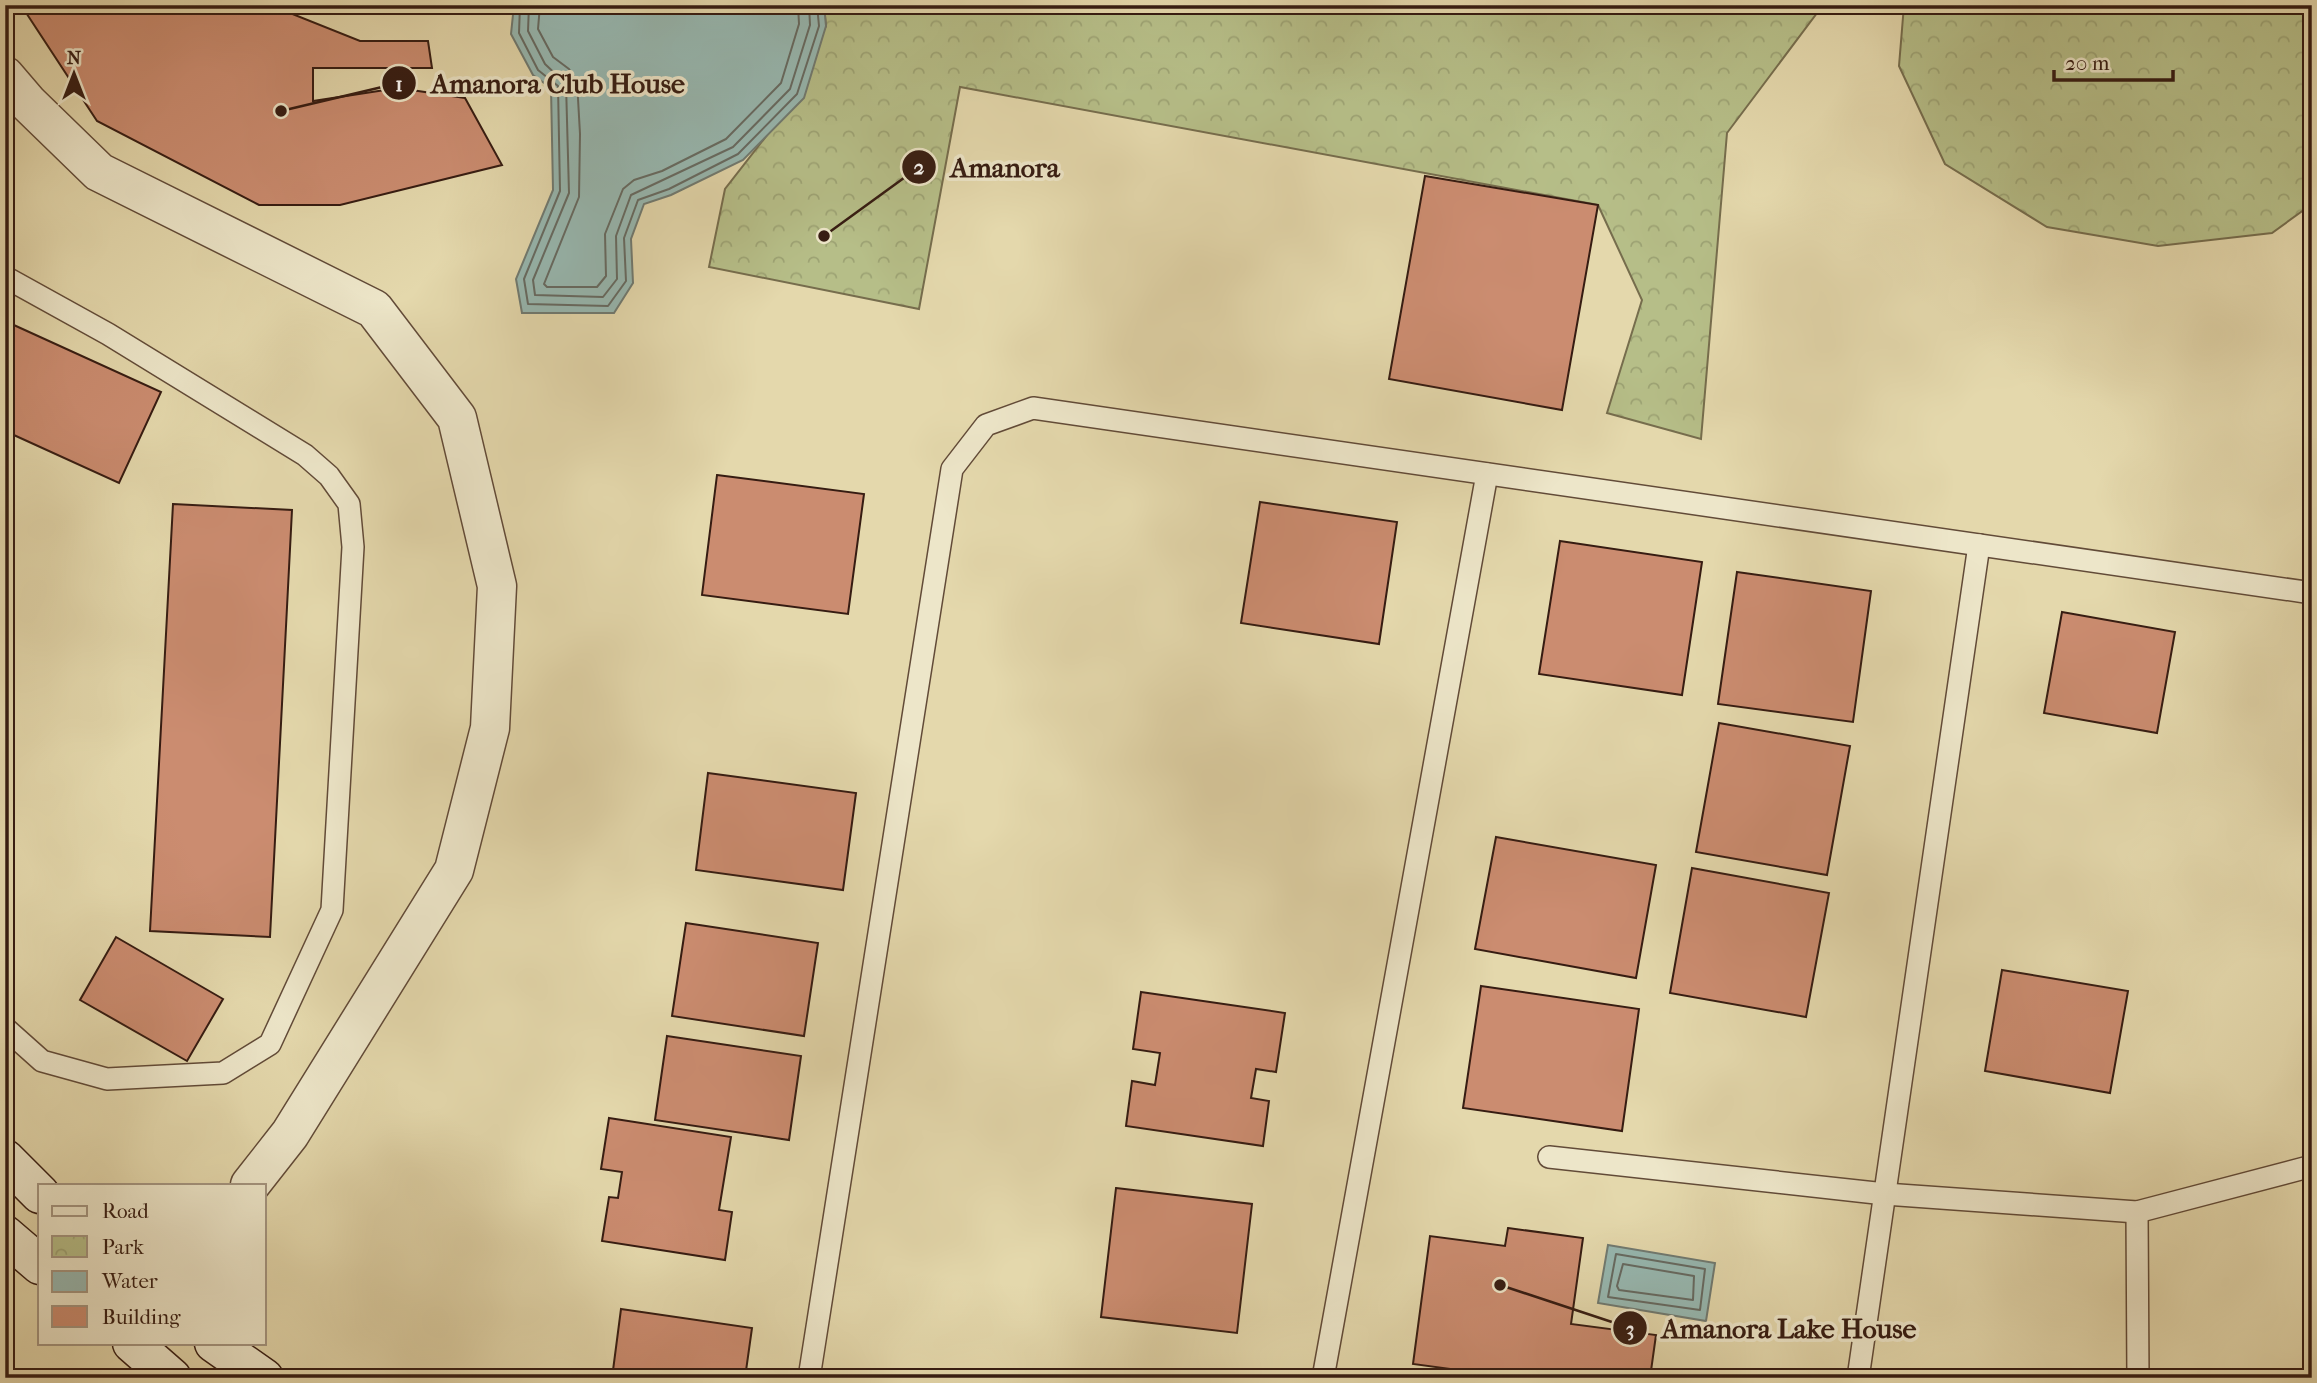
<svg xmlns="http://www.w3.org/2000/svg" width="2317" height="1383" viewBox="0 0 2317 1383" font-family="'IM FELL French Canon',serif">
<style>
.park{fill:url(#park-crowns);stroke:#766d4d;stroke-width:2}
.water{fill:#97b8b1;stroke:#707a71;stroke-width:2}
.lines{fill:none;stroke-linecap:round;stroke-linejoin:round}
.shore{stroke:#666a62;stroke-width:2}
.building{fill:#cb8c70;stroke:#361c12;stroke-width:2}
.lane-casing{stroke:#624b38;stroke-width:24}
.street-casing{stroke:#624b38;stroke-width:41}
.secondary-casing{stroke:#361c12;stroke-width:41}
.lane{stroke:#ede6c9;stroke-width:21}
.street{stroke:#ede6c9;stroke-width:38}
.secondary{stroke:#ede6c9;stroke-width:38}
.leader{fill:none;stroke:#361c12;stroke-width:2.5}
.callout-dot{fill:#361c12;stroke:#ede6c9;stroke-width:2.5}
.mark-label{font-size:21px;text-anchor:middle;font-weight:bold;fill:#fff}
.callout-label{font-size:28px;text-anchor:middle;font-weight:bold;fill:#361c12;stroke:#ede6c9;stroke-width:7;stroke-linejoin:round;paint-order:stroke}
</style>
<defs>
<pattern id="park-crowns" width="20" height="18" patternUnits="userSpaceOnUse" patternTransform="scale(1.75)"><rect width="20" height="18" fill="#b6be88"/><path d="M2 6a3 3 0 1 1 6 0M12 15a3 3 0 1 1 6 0" fill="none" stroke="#9da374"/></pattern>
</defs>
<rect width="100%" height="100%" fill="#e4d8ac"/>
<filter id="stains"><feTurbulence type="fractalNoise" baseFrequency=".00286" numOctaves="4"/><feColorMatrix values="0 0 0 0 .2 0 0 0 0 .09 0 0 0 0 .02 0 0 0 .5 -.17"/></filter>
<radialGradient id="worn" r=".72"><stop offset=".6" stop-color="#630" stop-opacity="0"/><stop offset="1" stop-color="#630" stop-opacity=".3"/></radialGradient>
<g class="park">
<path d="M 824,5 L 1823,5 L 1727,133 L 1701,439 L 1607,413 L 1642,300 L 1598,205 L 960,87 L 919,309 L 709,267 L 725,189 L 778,121 L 826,26 Z"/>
<path d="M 1904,5 L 2312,5 L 2312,204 L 2272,233 L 2158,246 L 2047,227 L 1945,164 L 1899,66 Z"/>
</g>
<g class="water">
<path d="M 514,5 L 824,5 L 826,26 L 804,98 L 743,160 L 671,195 L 644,204 L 631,239 L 633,283 L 614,313 L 522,313 L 516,279 L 553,190 L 551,88 L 533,75 L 511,34 Z"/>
<path d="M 1608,1245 L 1715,1263 L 1706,1321 L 1598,1303 Z"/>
</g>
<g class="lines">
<g class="shore">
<path d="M 520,5 L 519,33 L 538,70 L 558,86 L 560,191 L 524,279 L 528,304 L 608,306 L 626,281 L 624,238 L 638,200 L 669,189 L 738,154 L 797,94 L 819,26 L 817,5"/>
<path d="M 529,5 L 528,31 L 545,64 L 566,84 L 569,193 L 533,280 L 535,295 L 603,297 L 617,279 L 616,236 L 631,195 L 733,147 L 790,89 L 810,25 L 809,5"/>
<path d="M 540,5 L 538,29 L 553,57 L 569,69 L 577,81 L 580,134 L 579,197 L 544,284 L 547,287 L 597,287 L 606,276 L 605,234 L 623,189 L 634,180 L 662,171 L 726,139 L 781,83 L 799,24 L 798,5"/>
<path d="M 1616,1254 L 1705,1269 L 1700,1310 L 1608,1297 Z"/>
<path d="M 1623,1264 L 1694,1276 L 1693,1300 L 1619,1290 L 1617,1286 Z"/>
</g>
</g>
<g class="building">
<path d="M 21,5 L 270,5 L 360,41 L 428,41 L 432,68 L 313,68 L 313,101 L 398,88 L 465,98 L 502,165 L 340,205 L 259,205 L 97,121 Z"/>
<path d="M 1425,176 L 1598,205 L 1562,410 L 1389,379 Z"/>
<path d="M 5,321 L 161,392 L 119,483 L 5,431 Z"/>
<path d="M 717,475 L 864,494 L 848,614 L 702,595 Z"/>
<path d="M 1260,502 L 1397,522 L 1379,644 L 1241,623 Z"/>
<path d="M 173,504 L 292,510 L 270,937 L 150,931 Z"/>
<path d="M 1560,541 L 1702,562 L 1682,695 L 1539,674 Z"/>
<path d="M 1737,572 L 1871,591 L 1853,722 L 1718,704 Z"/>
<path d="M 2062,612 L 2175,632 L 2157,733 L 2044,713 Z"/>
<path d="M 1719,723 L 1850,746 L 1827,875 L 1696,852 Z"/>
<path d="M 708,773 L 856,793 L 843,890 L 696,870 Z"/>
<path d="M 1496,837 L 1656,865 L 1636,978 L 1475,949 Z"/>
<path d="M 1692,868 L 1829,893 L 1806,1017 L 1670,993 Z"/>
<path d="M 686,923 L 818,943 L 804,1036 L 672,1016 Z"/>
<path d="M 116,937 L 223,999 L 187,1061 L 80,1000 Z"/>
<path d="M 2002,970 L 2128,991 L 2110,1093 L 1985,1071 Z"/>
<path d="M 1481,986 L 1639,1009 L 1622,1131 L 1463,1108 Z"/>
<path d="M 1141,992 L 1285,1013 L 1276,1072 L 1256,1069 L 1251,1098 L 1269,1101 L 1263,1146 L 1126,1126 L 1132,1081 L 1155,1085 L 1160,1053 L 1133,1049 Z"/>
<path d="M 667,1036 L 801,1056 L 789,1140 L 655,1120 Z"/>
<path d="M 609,1118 L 731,1137 L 719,1210 L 732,1212 L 725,1260 L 602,1241 L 609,1197 L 618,1198 L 622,1172 L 601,1169 Z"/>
<path d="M 1116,1188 L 1252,1204 L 1237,1333 L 1101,1317 Z"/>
<path d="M 1508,1228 L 1583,1238 L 1571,1324 L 1656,1335 L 1650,1378 L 1487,1378 L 1488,1374 L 1413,1364 L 1430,1236 L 1505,1246 Z"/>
<path d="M 621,1309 L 752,1328 L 745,1378 L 612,1378 Z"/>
</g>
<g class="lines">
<defs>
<g id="lane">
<path d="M 5,277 L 108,334 L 305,455 L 329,476 L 349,504 L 353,547 L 332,910 L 270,1044 L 223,1073 L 107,1079 L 42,1061 L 5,1028"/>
<path d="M 1549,1157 L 1885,1194 L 2137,1212 L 2312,1166"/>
<path d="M 2137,1212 L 2138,1378"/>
<path d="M 809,1378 L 952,469 L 986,425 L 1033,408 L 2312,593"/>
<path d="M 1323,1378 L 1487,474"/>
<path d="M 1858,1378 L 1979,545"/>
</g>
<path id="street" d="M 5,76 L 29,104 L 99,172 L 374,309 L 457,418 L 497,586 L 490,728 L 454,870 L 290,1134 L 250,1185"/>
<g id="secondary">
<path d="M 5,1159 L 40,1194"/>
<path d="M 5,1235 L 40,1265"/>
<path d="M 132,1343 L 172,1378"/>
<path d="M 214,1343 L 264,1378"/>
</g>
</defs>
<use href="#lane" class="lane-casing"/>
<use href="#street" class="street-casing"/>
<use href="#secondary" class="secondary-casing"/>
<use href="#lane" class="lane"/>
<use href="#street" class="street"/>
<use href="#secondary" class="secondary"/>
</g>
<path class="leader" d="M281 111L399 83M824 236L919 167M1500 1285L1630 1328"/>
<g class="callout-dot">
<circle cx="281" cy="111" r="7"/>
<circle cx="824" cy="236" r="7"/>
<circle cx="1500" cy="1285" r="7"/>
<circle cx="399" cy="83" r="18"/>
<circle cx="919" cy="167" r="18"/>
<circle cx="1630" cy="1328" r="18"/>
</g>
<g class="mark-label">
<text x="399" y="91">1</text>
<text x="919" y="174">2</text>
<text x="1630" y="1336">3</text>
</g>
<g class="callout-label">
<text x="558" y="93">Amanora Club House</text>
<text x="1005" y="177">Amanora</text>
<text x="1789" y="1338">Amanora Lake House</text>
</g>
<rect width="2317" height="1383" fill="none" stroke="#e4d8ac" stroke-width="28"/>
<rect x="7" y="7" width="2303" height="1369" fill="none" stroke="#361c12" stroke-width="3.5"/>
<rect x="14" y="14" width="2289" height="1355" fill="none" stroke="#361c12" stroke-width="2"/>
<rect x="38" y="1184" width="228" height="161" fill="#ede6c9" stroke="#a49580" stroke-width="2"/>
<rect x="52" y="1206" width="35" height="10" fill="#ede6c9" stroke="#a49580" stroke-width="2"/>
<text x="102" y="1218" font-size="21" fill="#361c12">Road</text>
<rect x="52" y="1236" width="35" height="21" fill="url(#park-crowns)" stroke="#a49580" stroke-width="2"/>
<text x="102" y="1254" font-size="21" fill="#361c12">Park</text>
<rect x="52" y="1271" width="35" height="21" fill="#97b8b1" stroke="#a49580" stroke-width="2"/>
<text x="102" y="1288" font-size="21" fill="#361c12">Water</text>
<rect x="52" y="1306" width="35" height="21" fill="#cb8c70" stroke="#a49580" stroke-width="2"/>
<text x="102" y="1324" font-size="21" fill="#361c12">Building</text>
<g transform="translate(74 74)" stroke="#ede6c9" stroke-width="5" paint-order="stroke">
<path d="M0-5L12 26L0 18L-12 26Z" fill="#361c12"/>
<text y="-10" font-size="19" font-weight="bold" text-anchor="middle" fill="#361c12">N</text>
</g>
<path d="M2054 70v10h119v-10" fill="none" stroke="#361c12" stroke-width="3.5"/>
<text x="2065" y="70" font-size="21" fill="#361c12" stroke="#ede6c9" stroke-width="5" paint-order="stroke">20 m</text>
<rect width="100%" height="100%" filter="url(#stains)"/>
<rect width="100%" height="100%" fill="url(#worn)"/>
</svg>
